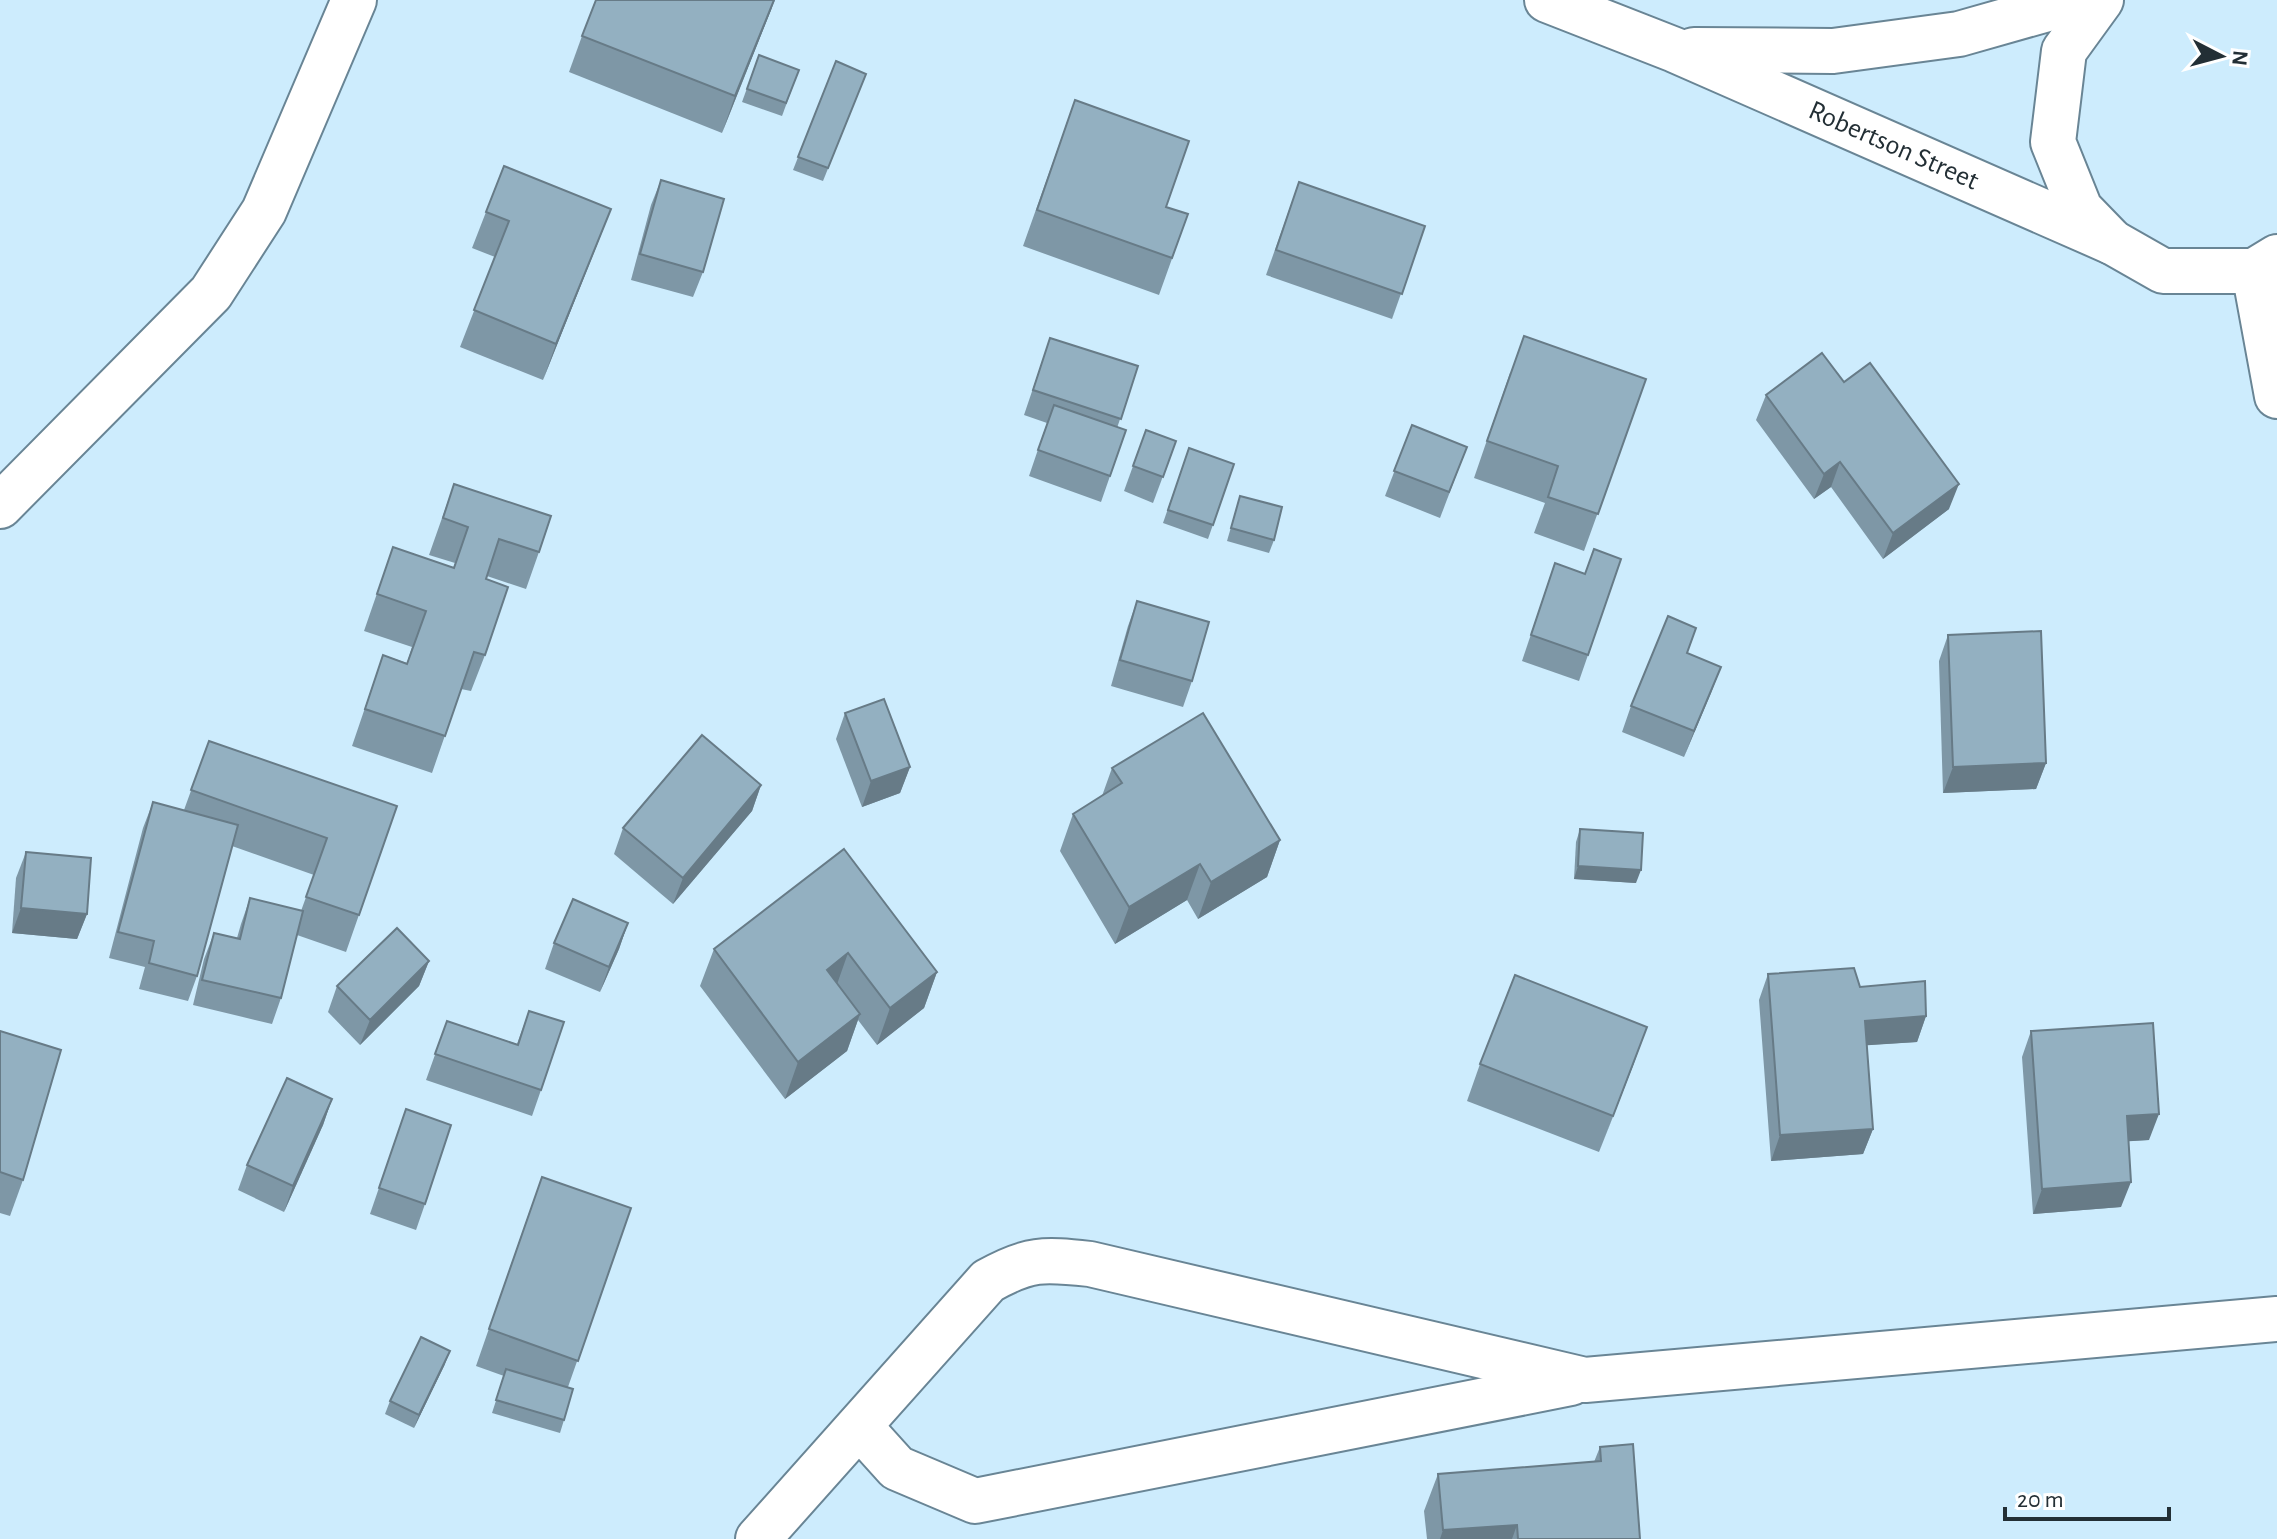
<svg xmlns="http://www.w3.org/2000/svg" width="2277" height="1539" viewBox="0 0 2277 1539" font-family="'Alegreya Sans',sans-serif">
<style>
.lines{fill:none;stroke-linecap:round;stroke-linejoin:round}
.minor-casing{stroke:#698595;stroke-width:48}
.minor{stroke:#fff;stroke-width:44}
.wall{fill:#7e97a6}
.shaded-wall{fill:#677b87}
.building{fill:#93b0c1;stroke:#677b87;stroke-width:2}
.labels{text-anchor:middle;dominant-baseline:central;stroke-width:6;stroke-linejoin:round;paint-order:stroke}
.street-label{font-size:28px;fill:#232f35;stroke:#fff}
</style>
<rect width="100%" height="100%" fill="#cdecfd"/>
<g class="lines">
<defs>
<g id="minor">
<path id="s1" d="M 1547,0 L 1675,50 L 2112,242"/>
<path d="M 2101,0 L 2064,51 L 2053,142 L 2080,209 L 2112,242 L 2163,271 L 2254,271 L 2277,257"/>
<path d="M 1694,50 L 1833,51 L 1959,34 L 2079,0"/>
<path d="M 2254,271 L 2277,396"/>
<path d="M 0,506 L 211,293 L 264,211 L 354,0"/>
<path d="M 860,1427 L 897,1468 L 975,1501 L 1571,1383"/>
<path d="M 758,1539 L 988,1281 C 1029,1258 1043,1259 1090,1264 L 1585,1380 L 2277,1319"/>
</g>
</defs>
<use href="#minor" class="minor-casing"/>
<use href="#minor" class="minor"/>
</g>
<g class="wall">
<path d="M 775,0 L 722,133 L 569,72 L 582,36 Z"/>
<path d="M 759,55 L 799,70 L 782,116 L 742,102 Z"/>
<path d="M 836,61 L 866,74 L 823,181 L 793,170 Z"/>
<path d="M 1075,100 L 1166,207 L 1188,214 L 1159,295 L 1023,246 Z"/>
<path d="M 661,180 L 703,272 L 693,297 L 631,280 L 651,205 Z"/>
<path d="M 1299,182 L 1425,226 L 1392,319 L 1266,275 Z"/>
<path d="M 611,209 L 543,380 L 460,347 L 495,257 L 472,248 L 486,212 Z"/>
<path d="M 1050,338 L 1138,366 L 1117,428 L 1126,430 L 1101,502 L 1029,476 L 1047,423 L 1024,415 Z"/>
<path d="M 1510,373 L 1646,379 L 1584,551 L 1534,533 L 1545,503 L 1474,478 Z"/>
<path d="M 1844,382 L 1949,509 L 1883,559 L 1831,487 L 1814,499 L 1756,420 L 1766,395 Z"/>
<path d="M 1412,425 L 1467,447 L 1440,518 L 1385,496 Z"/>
<path d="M 1146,430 L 1176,441 L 1153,503 L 1124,491 Z"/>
<path d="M 1189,448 L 1234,464 L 1208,539 L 1163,523 Z"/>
<path d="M 454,484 L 539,552 L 526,589 L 487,576 L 485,655 L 471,691 L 461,689 L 432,773 L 352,746 L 383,655 L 407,663 L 412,647 L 364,631 L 393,547 L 453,568 L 455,563 L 429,555 Z"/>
<path d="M 1240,496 L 1274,540 L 1269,553 L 1227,541 Z"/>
<path d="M 1555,563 L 1588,655 L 1579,681 L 1522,661 Z"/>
<path d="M 1137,601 L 1192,681 L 1183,707 L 1111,686 L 1128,626 Z"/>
<path d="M 1696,628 L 1687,653 L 1721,667 L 1684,757 L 1622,732 L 1631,706 Z"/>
<path d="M 1948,635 L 2046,763 L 2036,789 L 1943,793 L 1939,661 Z"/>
<path d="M 845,713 L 910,767 L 900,793 L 862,807 L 836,739 Z"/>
<path d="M 209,741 L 397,806 L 346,952 L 297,935 L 281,998 L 272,1024 L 193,1005 L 204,959 L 214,933 L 237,938 L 241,924 L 250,898 L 301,911 L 314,875 L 232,846 L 197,976 L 188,1001 L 139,989 L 145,967 L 109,958 L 143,828 L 153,802 L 184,810 Z"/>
<path d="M 1112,768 L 1280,840 L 1267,877 L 1198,919 L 1187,900 L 1115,944 L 1060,851 L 1073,814 L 1102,796 Z"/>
<path d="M 761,785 L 752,811 L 673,904 L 614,854 L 623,828 Z"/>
<path d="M 1580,829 L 1636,883 L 1574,879 L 1576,842 Z"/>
<path d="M 844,849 L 937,972 L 924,1008 L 877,1045 L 858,1020 L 847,1051 L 785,1099 L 700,986 L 714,949 Z"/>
<path d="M 26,852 L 87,914 L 77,939 L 12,933 L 16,878 Z"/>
<path d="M 628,923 L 619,949 L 600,992 L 545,969 L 554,943 Z"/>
<path d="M 429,961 L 419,986 L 360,1045 L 328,1012 L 337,986 Z"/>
<path d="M 1768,974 L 1860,987 L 1926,1016 L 1917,1042 L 1867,1045 L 1873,1129 L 1863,1154 L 1771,1161 L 1759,1000 Z"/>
<path d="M 529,1011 L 541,1090 L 532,1116 L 426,1080 L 447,1021 L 517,1044 Z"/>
<path d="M 0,1031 L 23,1180 L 10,1216 L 0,1213 Z"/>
<path d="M 2031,1031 L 2149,1140 L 2128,1141 L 2121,1207 L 2033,1214 L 2022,1057 Z"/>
<path d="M 1634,1063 L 1599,1152 L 1467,1101 L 1480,1064 Z"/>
<path d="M 332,1099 L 323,1125 L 284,1212 L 238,1190 L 247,1165 Z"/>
<path d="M 406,1109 L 425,1204 L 416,1230 L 370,1214 Z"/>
<path d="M 631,1208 L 568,1387 L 564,1420 L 560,1433 L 492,1413 L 504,1376 L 476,1366 L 529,1213 Z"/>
<path d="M 445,1364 L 414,1428 L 385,1414 L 390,1401 Z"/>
<path d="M 1600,1447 L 1640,1539 L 1427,1539 L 1424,1511 L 1438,1474 L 1594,1462 Z"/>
</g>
<g class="shaded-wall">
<path d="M 774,0 L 771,10 L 722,133 L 735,96 Z"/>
<path d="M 611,209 L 597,245 L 543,380 L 556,344 Z"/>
<path d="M 1840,462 L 1831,487 L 1814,499 L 1824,474 Z"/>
<path d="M 1959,484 L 1949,509 L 1883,559 L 1893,533 Z"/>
<path d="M 1721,667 L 1711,693 L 1684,757 L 1694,731 Z"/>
<path d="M 2046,763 L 2036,789 L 1943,793 L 1953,767 Z"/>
<path d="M 910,767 L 900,793 L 862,807 L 871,781 Z"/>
<path d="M 761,785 L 752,811 L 673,904 L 683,878 Z"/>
<path d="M 1280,840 L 1267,877 L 1198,919 L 1211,882 Z"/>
<path d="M 1200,864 L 1187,900 L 1115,944 L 1129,907 Z"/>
<path d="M 1578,866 L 1641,870 L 1636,883 L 1574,879 Z"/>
<path d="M 21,908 L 87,914 L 77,939 L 12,933 Z"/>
<path d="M 628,923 L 619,949 L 600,992 L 609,967 Z"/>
<path d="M 848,953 L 835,990 L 827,970 Z"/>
<path d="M 429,961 L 419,986 L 360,1045 L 370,1020 Z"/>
<path d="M 937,972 L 924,1008 L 877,1045 L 890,1008 Z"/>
<path d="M 860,1014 L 847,1051 L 785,1099 L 798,1062 Z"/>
<path d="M 1926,1016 L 1917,1042 L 1856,1046 L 1865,1021 Z"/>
<path d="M 1647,1027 L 1634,1063 L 1599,1152 L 1613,1116 Z"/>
<path d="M 332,1099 L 323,1125 L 284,1212 L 293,1186 Z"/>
<path d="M 2159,1114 L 2149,1140 L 2117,1142 L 2127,1116 Z"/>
<path d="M 1873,1129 L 1863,1154 L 1771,1161 L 1780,1135 Z"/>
<path d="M 2131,1182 L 2121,1207 L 2033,1214 L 2042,1189 Z"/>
<path d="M 450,1351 L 445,1364 L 414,1428 L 419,1415 Z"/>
<path d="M 1517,1525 L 1512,1539 L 1440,1539 L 1443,1530 Z"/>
</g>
<g class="building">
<path d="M 596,0 L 774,0 L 735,96 L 582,36 Z"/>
<path d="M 759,55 L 799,70 L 786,103 L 747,89 Z"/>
<path d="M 836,61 L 866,74 L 828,168 L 798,157 Z"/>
<path d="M 1075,100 L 1189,141 L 1166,207 L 1188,214 L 1172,258 L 1037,210 Z"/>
<path d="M 504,166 L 611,209 L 556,344 L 474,310 L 509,221 L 486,212 Z"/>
<path d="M 661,180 L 724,199 L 703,272 L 640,254 Z"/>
<path d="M 1299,182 L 1425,226 L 1402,294 L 1276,250 Z"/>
<path d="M 1524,336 L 1646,379 L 1598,514 L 1548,497 L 1558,466 L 1487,441 Z"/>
<path d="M 1050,338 L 1138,366 L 1121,419 L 1033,390 Z"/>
<path d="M 1822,353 L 1844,382 L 1870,363 L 1959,484 L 1893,533 L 1840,462 L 1824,474 L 1766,395 Z"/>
<path d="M 1054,405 L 1126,430 L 1110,476 L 1038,450 Z"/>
<path d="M 1412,425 L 1467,447 L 1449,492 L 1394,471 Z"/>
<path d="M 1146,430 L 1176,441 L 1163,477 L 1133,466 Z"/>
<path d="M 1189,448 L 1234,464 L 1213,525 L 1168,510 Z"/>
<path d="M 454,484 L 551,516 L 539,552 L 499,539 L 486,579 L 508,587 L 485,655 L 474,652 L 445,736 L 365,709 L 383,655 L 407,664 L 426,611 L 377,594 L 393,547 L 454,568 L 468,527 L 443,518 Z"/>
<path d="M 1240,496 L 1282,507 L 1274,540 L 1231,528 Z"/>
<path d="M 1594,549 L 1621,559 L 1588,655 L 1531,635 L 1555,563 L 1585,574 Z"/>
<path d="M 1137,601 L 1209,622 L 1192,681 L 1120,660 Z"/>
<path d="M 1668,616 L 1696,628 L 1687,653 L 1721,667 L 1694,731 L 1631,706 Z"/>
<path d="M 2041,631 L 2046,763 L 1953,767 L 1948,635 Z"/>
<path d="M 884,699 L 910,767 L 871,781 L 845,713 Z"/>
<path d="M 1203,713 L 1280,840 L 1211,882 L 1200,864 L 1129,907 L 1073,814 L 1122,783 L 1112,768 Z"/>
<path d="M 702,735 L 761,785 L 683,878 L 623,828 Z"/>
<path d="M 209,741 L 397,806 L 359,915 L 306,897 L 327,838 L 191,790 Z"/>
<path d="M 153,802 L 238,825 L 197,976 L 149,963 L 154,941 L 118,932 Z"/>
<path d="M 1580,829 L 1643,833 L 1641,870 L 1578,866 Z"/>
<path d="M 844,849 L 937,972 L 890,1008 L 848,953 L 827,970 L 860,1014 L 798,1062 L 714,949 Z"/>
<path d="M 26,852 L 91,858 L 87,914 L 21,908 Z"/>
<path d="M 250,898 L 303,911 L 281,998 L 202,980 L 214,933 L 240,939 Z"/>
<path d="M 573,899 L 628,923 L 609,967 L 554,943 Z"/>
<path d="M 397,928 L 429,961 L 370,1020 L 337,986 Z"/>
<path d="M 1854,968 L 1860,987 L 1925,981 L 1926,1016 L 1865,1021 L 1873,1129 L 1780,1135 L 1768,974 Z"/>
<path d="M 1515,975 L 1647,1027 L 1613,1116 L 1480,1064 Z"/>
<path d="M 529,1011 L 564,1022 L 541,1090 L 435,1054 L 447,1021 L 518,1045 Z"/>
<path d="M 2153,1023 L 2159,1114 L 2127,1116 L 2131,1182 L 2042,1189 L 2031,1031 Z"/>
<path d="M 0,1031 L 61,1050 L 23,1180 L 0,1172 Z"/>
<path d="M 287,1078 L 332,1099 L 293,1186 L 247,1165 Z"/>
<path d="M 406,1109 L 451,1125 L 425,1204 L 379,1188 Z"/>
<path d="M 542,1177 L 631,1208 L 578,1361 L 489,1329 Z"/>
<path d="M 421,1337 L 450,1351 L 419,1415 L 390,1401 Z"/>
<path d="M 506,1369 L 573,1389 L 564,1420 L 496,1400 Z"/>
<path d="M 1633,1444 L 1640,1539 L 1518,1539 L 1517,1525 L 1443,1530 L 1438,1474 L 1601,1461 L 1600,1447 Z"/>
</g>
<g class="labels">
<g class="street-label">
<text stroke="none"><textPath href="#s1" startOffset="376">Robertson Street</textPath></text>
</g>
</g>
<g transform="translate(2221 56) rotate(96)" stroke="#ffffff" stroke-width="6" paint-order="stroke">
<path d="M0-6L14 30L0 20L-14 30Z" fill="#232f35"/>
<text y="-12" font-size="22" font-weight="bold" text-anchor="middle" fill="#232f35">N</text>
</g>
<path d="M2005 1507v12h164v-12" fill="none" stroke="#232f35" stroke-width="4"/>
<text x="2017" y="1507" font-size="24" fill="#232f35" stroke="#ffffff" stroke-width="6" paint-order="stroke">20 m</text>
</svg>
